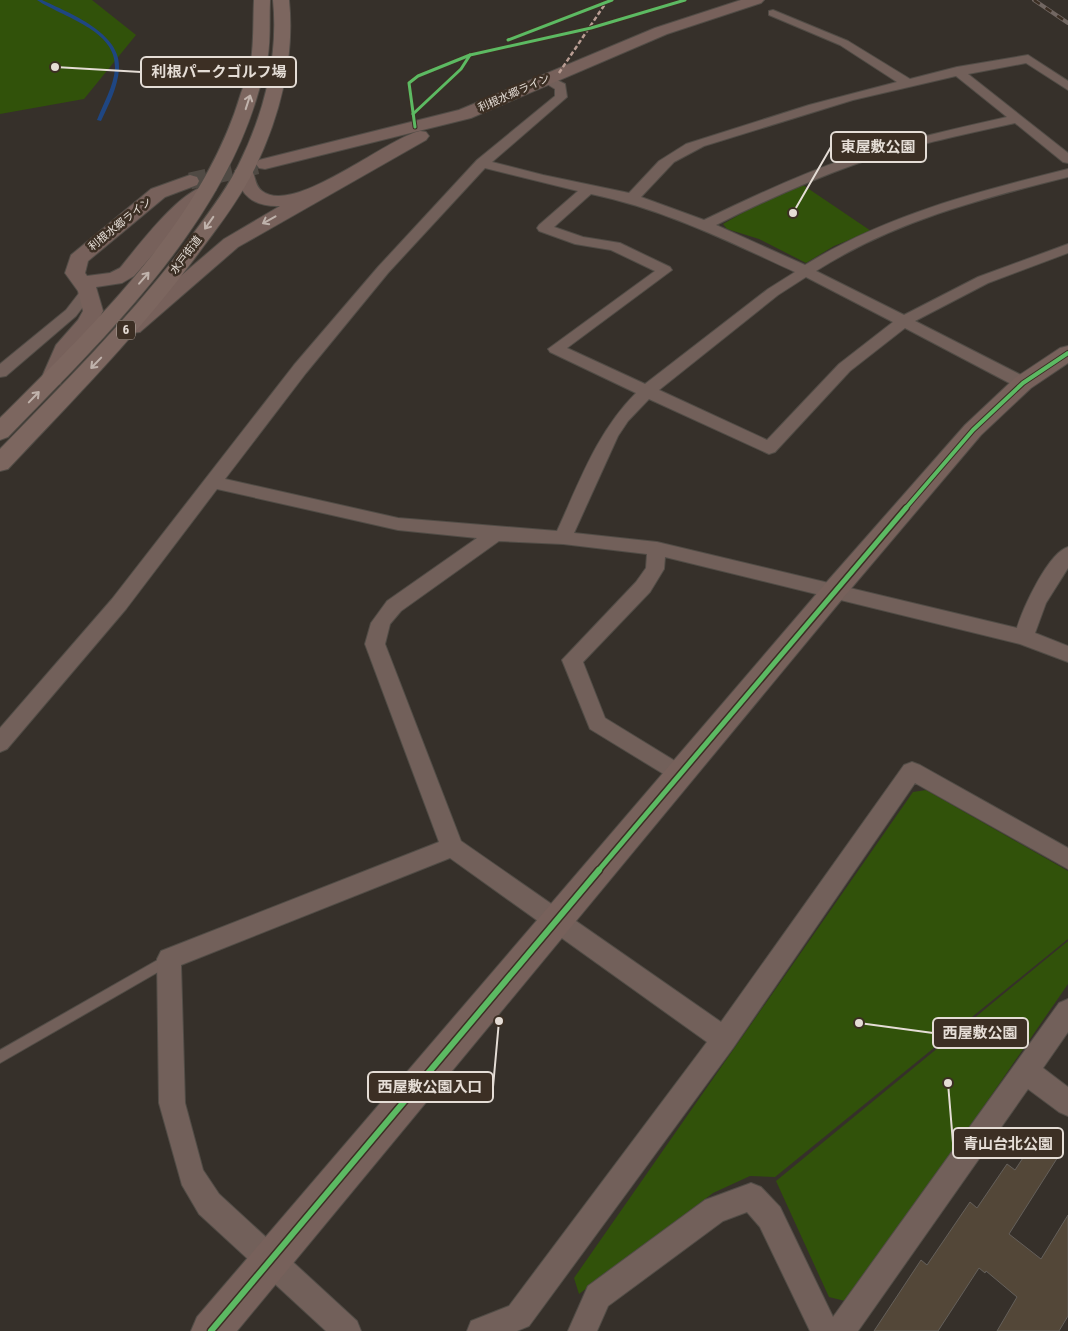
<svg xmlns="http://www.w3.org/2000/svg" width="1068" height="1331" viewBox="0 0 1068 1331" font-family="'Fira Sans Condensed','Noto Sans JP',sans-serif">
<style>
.green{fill:#31520a}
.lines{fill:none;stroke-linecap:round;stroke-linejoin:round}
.stream{fill:#1f4682;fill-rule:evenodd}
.building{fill:#534738;stroke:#65605b}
.secondary-tunnel{stroke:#504a44;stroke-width:17;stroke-dasharray:17 9;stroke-linecap:butt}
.lane-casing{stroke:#514c46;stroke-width:2}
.street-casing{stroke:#514c46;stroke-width:2}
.secondary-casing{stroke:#514c46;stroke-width:2}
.highway-casing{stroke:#514c46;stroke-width:2}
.lane{fill:#72605a;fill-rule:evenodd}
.street{fill:#72605a;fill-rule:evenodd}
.secondary{fill:#77615b;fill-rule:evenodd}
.highway{fill:#7c665f;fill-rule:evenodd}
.rail-casing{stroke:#726762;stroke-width:4}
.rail{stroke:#3c2f24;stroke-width:2.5;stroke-dasharray:7;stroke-linecap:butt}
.quiet{stroke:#b99d93;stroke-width:2.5;stroke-dasharray:4.5 2.5;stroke-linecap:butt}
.cycleway-far3-casing{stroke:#3c2f24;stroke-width:5}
.cycleway-far2-casing{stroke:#3c2f24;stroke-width:6}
.cycleway-far1-casing{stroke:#3c2f24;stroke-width:8}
.cycleway-casing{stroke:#3c2f24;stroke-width:9}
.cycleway-far3{stroke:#5cba63;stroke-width:3}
.cycleway-far2{stroke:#5cba63;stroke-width:4}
.cycleway-far1{stroke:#5cba63;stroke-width:5}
.cycleway{stroke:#5cba63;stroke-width:6}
.oneway{stroke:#c0b3ac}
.oneway2{stroke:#beb2ab}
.labels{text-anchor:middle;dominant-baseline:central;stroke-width:5;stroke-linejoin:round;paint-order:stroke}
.far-street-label{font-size:11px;fill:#e5ddd6;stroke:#3c2f24}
.shield{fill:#3c2f24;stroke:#b2a9a1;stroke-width:1}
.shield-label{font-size:12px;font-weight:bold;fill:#e5ddd6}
.leader{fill:none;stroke:#e5ddd6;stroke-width:2}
.callout-dot{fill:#e5ddd6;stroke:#3c2f24;stroke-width:2}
.callout{fill:#3c2f24;stroke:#e5ddd6;stroke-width:2}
.callout-label{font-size:15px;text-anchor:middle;font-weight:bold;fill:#e5ddd6}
</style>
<rect width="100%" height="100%" fill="#36302a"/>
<g class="green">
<path d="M 0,0 L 92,0 L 136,35 L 84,99 L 0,114 Z"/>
<path d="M 803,185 L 871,231 L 834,246 L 806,263 L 759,239 L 727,229 L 723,224 L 760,203 Z"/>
<path d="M 926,790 L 1068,871 L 1068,939 L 775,1177 L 750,1176 L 713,1193 L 579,1294 L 574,1278 L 913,792 Z"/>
<path d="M 1068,941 L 1068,984 L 849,1302 L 829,1297 L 776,1181 Z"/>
</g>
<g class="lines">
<path class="stream" d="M 37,0 L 42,0 C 69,13 122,33 119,69 C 118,87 108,106 101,121 L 97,120 C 103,104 114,86 115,68 C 117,30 62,17 37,0 Z"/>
</g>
<path class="building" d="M 1040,1132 L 1063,1149 L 1009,1234 L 1041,1259 L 1068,1215 L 1068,1316 L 1059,1331 L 997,1331 L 1017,1297 L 986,1271 L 985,1273 L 979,1268 L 938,1331 L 874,1331 L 921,1260 L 927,1265 L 970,1202 L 977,1208 L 1007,1164 L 1015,1170 Z"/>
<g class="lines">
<path class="secondary-tunnel" d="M 190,181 L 265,164"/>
<defs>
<path id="lane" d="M 168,954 L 172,956 L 174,960 L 172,964 L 0,1063 L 0,1050 Z"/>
<g id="street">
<path d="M 773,10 L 848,41 L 910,79 L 957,67 L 1028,55 L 1068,81 L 1068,90 L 1026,63 L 968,74 L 1068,153 L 1068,163 L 1063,162 L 1015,123 C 961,135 908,146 856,164 C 808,181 762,202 716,225 L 805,265 C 886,215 976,192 1068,169 L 1068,177 C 980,199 893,222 816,271 L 904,315 L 978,277 L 1068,244 L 1068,253 L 988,283 L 915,321 L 1029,379 L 1031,383 L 1029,387 L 1017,387 L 905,328 L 850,371 L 775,452 L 769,454 L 649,399 L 628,421 L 618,436 L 574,533 L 657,542 L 1017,628 C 1023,608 1048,553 1068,547 L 1068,568 L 1046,603 L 1035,633 L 1068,646 L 1068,662 L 1020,644 L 665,557 L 664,569 L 650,592 L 583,662 L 605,718 L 688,769 L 691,775 L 688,781 L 680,784 L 590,729 L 562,660 L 636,582 L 646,568 L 647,554 L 563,544 L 499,541 L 401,611 L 390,624 L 385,644 L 461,841 L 721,1022 L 904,765 L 912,762 L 920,765 L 1068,848 L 1068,869 L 915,783 L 733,1048 L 529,1326 L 517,1331 L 467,1331 L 471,1321 L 509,1306 L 707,1042 L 450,858 L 181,965 L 185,1103 L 203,1170 L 219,1194 L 357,1321 L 361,1331 L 326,1331 L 199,1214 L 182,1185 L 159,1103 L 157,959 L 161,951 L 439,842 L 365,644 L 371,623 L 387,601 L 477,538 L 398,530 L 217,489 L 126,609 L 7,749 L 0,752 L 0,728 L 112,599 L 294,365 L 378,267 L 477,160 L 555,96 L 555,89 L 539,79 L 541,76 L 549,76 L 565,84 L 567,97 L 492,162 L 543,175 L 629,193 L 659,161 L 686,144 L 809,105 L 897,82 L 840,45 L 769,15 L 769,11 ZM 956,76 L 1007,117 C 954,129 900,141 848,158 C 799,175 751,197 704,220 L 641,197 L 674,162 L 704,146 L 853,100 ZM 485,168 L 578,191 L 539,225 L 537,228 L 539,231 L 575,244 L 611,250 L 655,271 L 548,349 L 550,352 L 636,393 C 597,432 580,481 557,531 L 398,518 L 225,479 L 306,373 L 388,273 ZM 591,194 C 663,209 728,241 795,272 L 768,289 L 645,384 L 567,348 L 672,270 L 670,267 L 620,243 L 583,237 L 554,227 ZM 806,277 L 893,322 L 839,364 L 767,440 L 659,390 L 778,295 Z"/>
<path d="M 88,287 L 95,291 L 76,316 L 6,376 L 0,377 L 0,364 L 66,310 L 83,288 Z"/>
<path d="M 1068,999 L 1068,1032 L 1043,1068 L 1068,1087 L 1068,1116 L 1059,1112 L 1028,1089 L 858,1331 L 810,1331 L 760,1227 L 747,1212 L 723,1221 L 608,1306 L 597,1331 L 568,1331 L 588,1286 L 705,1200 L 751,1183 L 761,1187 L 780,1207 L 833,1317 L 1059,1003 Z"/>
</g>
<g id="secondary">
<path d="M 741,0 L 764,0 L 761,3 L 667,34 L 471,118 L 265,169 L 259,168 L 256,164 L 259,160 L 459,110 L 655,28 Z"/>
<path d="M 420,131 L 426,132 L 429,136 L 426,140 L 238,247 L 140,332 L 132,333 L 124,332 L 121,327 L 224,239 L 280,206 C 254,207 240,196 235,171 L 238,167 L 250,167 C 256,175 254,185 262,191 C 294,216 385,139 420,131 Z"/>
<path d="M 190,175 L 197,177 L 199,181 L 197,185 L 165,197 L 88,261 L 85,273 L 87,276 L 110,273 L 120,268 C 137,248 187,179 214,186 L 216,190 L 191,211 L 134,276 L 122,283 L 96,287 L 103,311 L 95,326 L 77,347 L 60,384 L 52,386 L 44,384 L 41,379 L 56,345 L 78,320 L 83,311 L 78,291 L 65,273 L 71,255 L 151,189 Z"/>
<path d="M 1068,346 L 1068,363 L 1031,388 L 981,435 L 843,598 L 237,1331 L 191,1331 L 197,1317 L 825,584 L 965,425 L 1015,378 L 1060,348 Z"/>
</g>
<g id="highway">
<path d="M 254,0 L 270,0 C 269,20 271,41 267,61 C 266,71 262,81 259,90 C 221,227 104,338 8,437 L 0,440 L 0,418 C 92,326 203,222 241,93 C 245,83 249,71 251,61 C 254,41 253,20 254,0 Z"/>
<path d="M 273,0 L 289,0 C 295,57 280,116 255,168 C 241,196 222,222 203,247 C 145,327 76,397 8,469 L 0,471 L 0,449 C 65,382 132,315 188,241 C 205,217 224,194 237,168 C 263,117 279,58 273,0 Z"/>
</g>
</defs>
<use href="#lane" class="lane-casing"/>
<use href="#street" class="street-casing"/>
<use href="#secondary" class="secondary-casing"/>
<use href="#highway" class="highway-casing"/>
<use href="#lane" class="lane"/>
<use href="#street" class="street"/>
<use href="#secondary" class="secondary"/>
<use href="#highway" class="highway"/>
<defs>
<path id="rail" d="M 1034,0 L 1068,23"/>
</defs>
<use href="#rail" class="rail-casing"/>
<use href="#rail" class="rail"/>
<path class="quiet" d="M 559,73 L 605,4"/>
<defs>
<g id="cycleway-far3">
<path d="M 508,40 L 612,0"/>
<path d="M 413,114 L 461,69 L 470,55 L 591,28 L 685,0"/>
<path d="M 415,127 L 409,83 L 418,76 L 470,55"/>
</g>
<path id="cycleway-far2" d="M 905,509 L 973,430 L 1023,383 L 1068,353"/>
<path id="cycleway-far1" d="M 598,871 L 906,508"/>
<path id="cycleway" d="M 211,1331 L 599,870"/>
</defs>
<use href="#cycleway-far3" class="cycleway-far3-casing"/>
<use href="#cycleway-far2" class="cycleway-far2-casing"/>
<use href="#cycleway-far1" class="cycleway-far1-casing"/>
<use href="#cycleway" class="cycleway-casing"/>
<use href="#cycleway-far3" class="cycleway-far3"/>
<use href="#cycleway-far2" class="cycleway-far2"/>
<use href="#cycleway-far1" class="cycleway-far1"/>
<use href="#cycleway" class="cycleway"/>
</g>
<defs><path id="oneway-shaft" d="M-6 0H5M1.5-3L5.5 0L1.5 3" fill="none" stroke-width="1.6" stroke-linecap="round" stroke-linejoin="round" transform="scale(1.25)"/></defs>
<g class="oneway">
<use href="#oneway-shaft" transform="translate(248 102) rotate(-72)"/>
<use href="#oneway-shaft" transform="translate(209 223) rotate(125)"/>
<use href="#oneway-shaft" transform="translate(144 278) rotate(-49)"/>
<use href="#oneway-shaft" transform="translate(96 363) rotate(134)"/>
<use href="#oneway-shaft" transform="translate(34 397) rotate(-46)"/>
</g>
<use class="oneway2" href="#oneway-shaft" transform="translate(269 220) rotate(151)"/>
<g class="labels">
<g class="far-street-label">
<text transform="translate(514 93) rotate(-24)">利根水郷ライン</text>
<text transform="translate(120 224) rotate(-39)">利根水郷ライン</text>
<text transform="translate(186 255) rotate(-53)">水戸街道</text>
</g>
<rect class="shield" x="117" y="320.5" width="18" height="19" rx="4"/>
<g class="shield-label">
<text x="126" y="330">6</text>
</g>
</g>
<path class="leader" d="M55 67L141 72M793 213L831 147M859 1023L933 1033M499 1021L493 1087M948 1083L953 1143"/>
<g class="callout-dot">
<circle cx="55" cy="67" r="5"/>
<circle cx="793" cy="213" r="5"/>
<circle cx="859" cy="1023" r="5"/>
<circle cx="499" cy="1021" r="5"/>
<circle cx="948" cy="1083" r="5"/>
</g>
<g class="callout">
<rect x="141" y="57" width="155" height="30" rx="5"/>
<rect x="831" y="132" width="95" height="30" rx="5"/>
<rect x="933" y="1018" width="95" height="30" rx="5"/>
<rect x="368" y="1072" width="125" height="30" rx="5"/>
<rect x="953" y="1128" width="110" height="30" rx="5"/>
</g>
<g class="callout-label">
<text x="219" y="77">利根パークゴルフ場</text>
<text x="878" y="152">東屋敷公園</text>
<text x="980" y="1038">西屋敷公園</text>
<text x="430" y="1092">西屋敷公園入口</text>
<text x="1008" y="1149">青山台北公園</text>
</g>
</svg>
